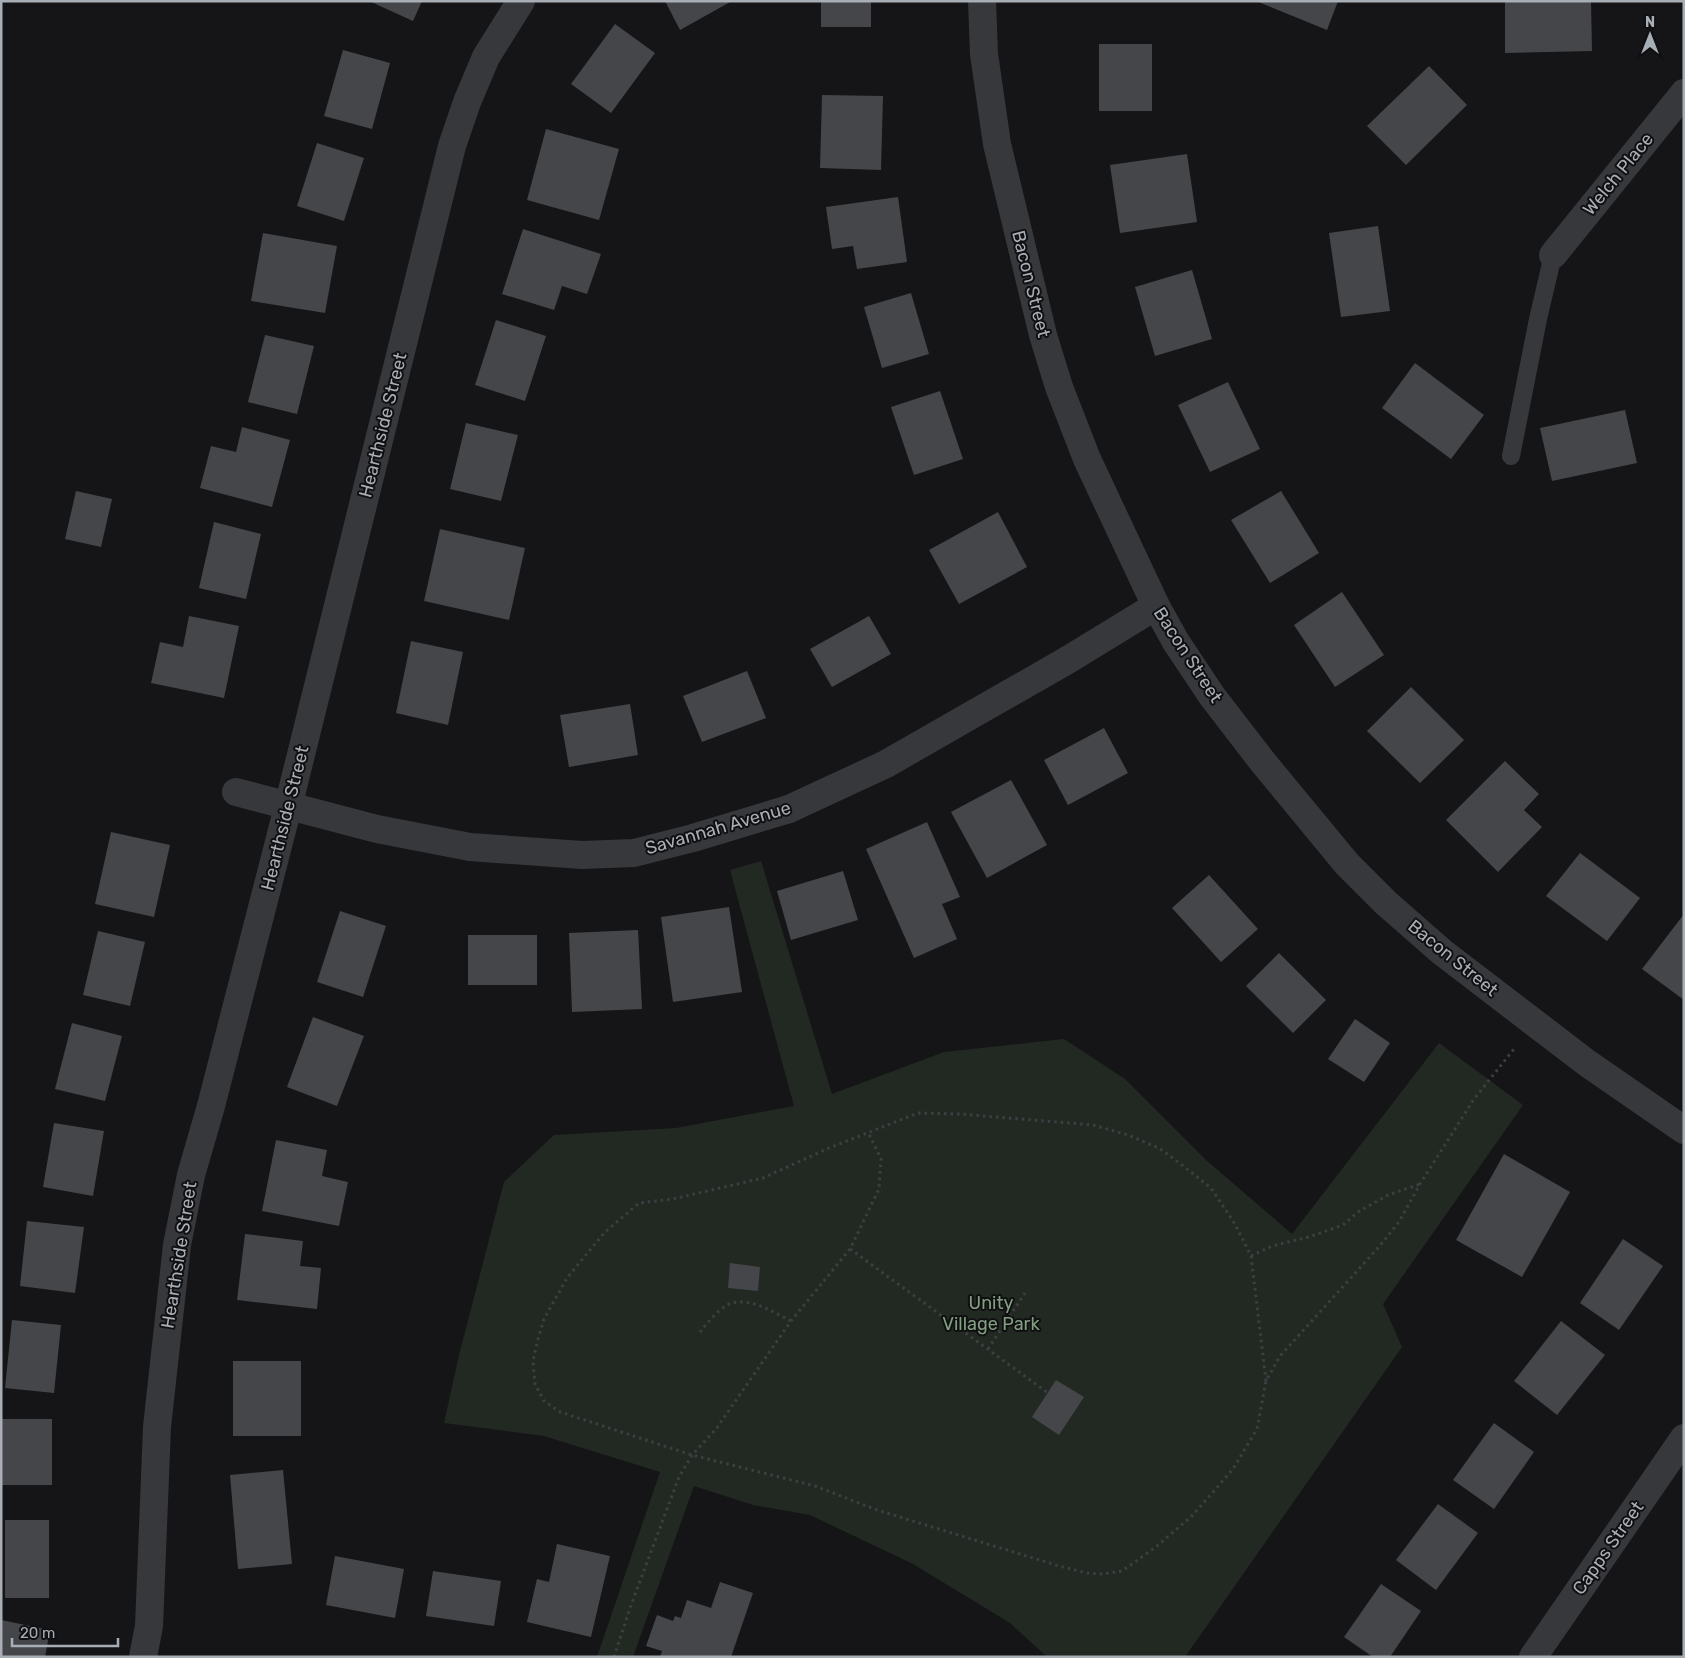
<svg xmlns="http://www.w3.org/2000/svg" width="1685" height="1658" viewBox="0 0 1685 1658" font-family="Rubik,sans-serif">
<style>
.green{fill:#222922}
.building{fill:#44464a}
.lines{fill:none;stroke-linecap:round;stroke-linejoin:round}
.path{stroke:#3d3f42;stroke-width:3;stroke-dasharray:2.5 4;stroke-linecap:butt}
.service{stroke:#37383c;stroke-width:18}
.minor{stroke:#37383c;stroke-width:28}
.labels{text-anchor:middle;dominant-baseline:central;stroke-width:4;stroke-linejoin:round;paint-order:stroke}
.street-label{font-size:18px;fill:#a8aeb6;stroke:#101012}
.park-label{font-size:18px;fill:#829f81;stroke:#101012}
</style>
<rect width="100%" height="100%" fill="#151517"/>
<path class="green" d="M 761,861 L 832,1094 L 944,1052 L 1064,1039 L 1125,1079 L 1206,1160 L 1292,1234 L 1439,1043 L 1523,1105 L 1383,1304 L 1402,1347 L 1185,1657 L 1047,1657 L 1010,1623 L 913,1564 L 810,1515 L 753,1505 L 694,1486 L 633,1657 L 597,1657 L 660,1472 L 544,1436 L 444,1423 L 459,1355 L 504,1182 L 554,1135 L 676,1128 L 794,1106 L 730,870 Z"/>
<g class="building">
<path d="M 369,1 L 422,1 L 413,21 Z"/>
<path d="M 665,1 L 732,1 L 680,30 Z"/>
<rect x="821" y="1" width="50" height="26"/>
<path d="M 1256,1 L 1338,1 L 1327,30 Z"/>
<path d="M 1505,1 L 1591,1 L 1592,51 L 1505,53 Z"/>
<path d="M 615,24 L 655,53 L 611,113 L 571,84 Z"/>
<rect x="1099" y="44" width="53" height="67"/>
<path d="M 343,50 L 390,63 L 372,129 L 324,116 Z"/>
<path d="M 1429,66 L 1467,105 L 1406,165 L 1367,126 Z"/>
<path d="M 822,95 L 883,96 L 881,170 L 820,168 Z"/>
<path d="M 546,129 L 619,149 L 599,220 L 527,200 Z"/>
<path d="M 317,143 L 364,158 L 344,221 L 297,206 Z"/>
<path d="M 1187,154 L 1197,222 L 1120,233 L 1110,165 Z"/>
<path d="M 898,197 L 907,262 L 857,269 L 853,246 L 832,249 L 826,207 Z"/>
<path d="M 1378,226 L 1390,311 L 1341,317 L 1329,233 Z"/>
<path d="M 523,229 L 601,254 L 587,294 L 562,286 L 554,310 L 502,294 Z"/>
<path d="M 263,233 L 337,246 L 325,313 L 251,301 Z"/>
<path d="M 1192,270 L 1212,339 L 1155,356 L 1135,287 Z"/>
<path d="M 911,293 L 929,354 L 882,368 L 864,307 Z"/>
<path d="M 496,320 L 546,336 L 525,401 L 475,385 Z"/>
<path d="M 265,335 L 314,346 L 297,414 L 248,402 Z"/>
<path d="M 1415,363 L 1484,415 L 1451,459 L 1382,408 Z"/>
<path d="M 1228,382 L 1260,449 L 1210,472 L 1178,405 Z"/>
<path d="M 940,391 L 963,459 L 914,475 L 891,407 Z"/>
<path d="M 1625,410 L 1637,463 L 1552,481 L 1540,428 Z"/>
<path d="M 466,423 L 518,435 L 501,501 L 450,489 Z"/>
<path d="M 242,427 L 290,440 L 272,507 L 200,488 L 211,446 L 236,452 Z"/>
<path d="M 76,491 L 112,499 L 101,547 L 65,539 Z"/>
<path d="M 1281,491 L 1319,553 L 1270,583 L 1231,520 Z"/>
<path d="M 998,512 L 1027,567 L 959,604 L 929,550 Z"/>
<path d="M 214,522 L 261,534 L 246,599 L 199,588 Z"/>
<path d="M 440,529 L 525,548 L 509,620 L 424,601 Z"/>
<path d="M 1342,592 L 1384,655 L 1335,687 L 1294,625 Z"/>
<path d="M 189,616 L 239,626 L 224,698 L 151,683 L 160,642 L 183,647 Z"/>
<path d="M 869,616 L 891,654 L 832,687 L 810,649 Z"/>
<path d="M 411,641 L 463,652 L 448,725 L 396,713 Z"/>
<path d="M 747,671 L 766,718 L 702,742 L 683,696 Z"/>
<path d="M 1411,687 L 1464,740 L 1420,783 L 1367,731 Z"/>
<path d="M 630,704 L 638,755 L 569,767 L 560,715 Z"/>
<path d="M 1104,728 L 1128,773 L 1068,805 L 1044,760 Z"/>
<path d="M 1505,761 L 1539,794 L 1524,810 L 1542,827 L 1498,872 L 1446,820 Z"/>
<path d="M 1011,780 L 1047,845 L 987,878 L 951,812 Z"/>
<path d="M 927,822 L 960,897 L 942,904 L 957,939 L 914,958 L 866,849 Z"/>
<path d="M 111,832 L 170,845 L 154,917 L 95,904 Z"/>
<path d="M 1580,853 L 1640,898 L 1607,941 L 1546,896 Z"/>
<path d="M 843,871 L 858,920 L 791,940 L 777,891 Z"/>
<path d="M 1209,875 L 1258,929 L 1221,962 L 1172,908 Z"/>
<path d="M 729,907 L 742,992 L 673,1002 L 661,917 Z"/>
<path d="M 340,911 L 386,926 L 363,997 L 317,982 Z"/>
<path d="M 1684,914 L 1684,1000 L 1642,969 Z"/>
<path d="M 638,930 L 642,1009 L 572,1012 L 569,933 Z"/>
<path d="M 98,931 L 145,942 L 130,1006 L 83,995 Z"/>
<rect x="468" y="935" width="69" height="50"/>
<path d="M 1279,953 L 1326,1000 L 1293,1033 L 1246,986 Z"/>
<path d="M 313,1017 L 364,1036 L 337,1106 L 287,1087 Z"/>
<path d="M 1355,1019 L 1390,1043 L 1364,1082 L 1328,1059 Z"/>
<path d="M 72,1023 L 122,1036 L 105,1101 L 55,1089 Z"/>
<path d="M 54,1123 L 104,1131 L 93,1196 L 43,1187 Z"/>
<path d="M 276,1140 L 327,1150 L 322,1176 L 348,1182 L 339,1226 L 262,1211 Z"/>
<path d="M 1504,1154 L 1570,1192 L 1522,1277 L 1456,1240 Z"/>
<path d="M 27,1221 L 84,1227 L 75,1293 L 20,1286 Z"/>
<path d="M 245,1234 L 303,1241 L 300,1266 L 321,1268 L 317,1309 L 237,1300 Z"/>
<path d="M 1623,1239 L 1663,1266 L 1619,1330 L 1580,1303 Z"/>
<path d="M 730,1263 L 760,1267 L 758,1291 L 728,1288 Z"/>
<path d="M 12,1320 L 61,1325 L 54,1393 L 5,1388 Z"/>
<path d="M 1561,1321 L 1605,1355 L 1557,1415 L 1514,1381 Z"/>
<rect x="233" y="1361" width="68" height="75"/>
<path d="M 1056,1380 L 1084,1397 L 1059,1435 L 1032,1417 Z"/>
<rect x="2" y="1419" width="50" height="66"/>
<path d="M 1494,1423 L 1534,1452 L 1494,1509 L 1453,1480 Z"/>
<path d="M 283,1470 L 292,1564 L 238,1569 L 230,1475 Z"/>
<path d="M 1438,1504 L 1478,1533 L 1436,1590 L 1396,1560 Z"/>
<rect x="5" y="1520" width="44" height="78"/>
<path d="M 557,1544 L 610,1556 L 591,1637 L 527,1622 L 537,1579 L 549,1582 Z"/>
<path d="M 335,1556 L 404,1569 L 395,1618 L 326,1605 Z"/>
<path d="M 433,1571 L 501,1581 L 494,1626 L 426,1616 Z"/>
<path d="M 720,1582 L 753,1593 L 731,1657 L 660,1657 L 662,1651 L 646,1646 L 657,1615 L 673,1621 L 675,1616 L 681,1618 L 687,1600 L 711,1608 Z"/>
<path d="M 1381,1584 L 1421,1611 L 1390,1657 L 1373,1657 L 1344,1637 Z"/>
<path d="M 1,1620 L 50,1630 L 45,1657 L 1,1657 Z"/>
</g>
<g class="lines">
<g class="path">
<path d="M 850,1249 L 1048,1393"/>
<path d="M 1251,1256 L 1272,1246 L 1309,1237 L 1343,1225 L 1358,1212 L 1388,1195 L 1420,1184"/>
<path d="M 700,1332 C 707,1323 721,1306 732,1303 C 752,1298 773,1312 791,1321"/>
<path d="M 988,1349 L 1025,1293"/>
<path d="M 1266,1381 L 1251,1256 L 1235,1224 L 1211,1188 L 1182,1165 L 1159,1148 L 1128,1135 L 1093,1125 L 960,1114 L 918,1113 L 829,1148 L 763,1178 L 673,1199 L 639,1203 L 605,1232 L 567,1278 L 544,1319 L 538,1339 L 533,1361 L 535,1384 L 544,1401 L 560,1412 L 692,1455 L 815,1486 L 877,1510 L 1059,1566 L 1087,1573 L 1103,1574 L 1122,1571 L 1157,1546 L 1192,1516 L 1233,1469 L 1257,1429 L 1266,1381 L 1280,1356 L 1377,1249 L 1399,1222 L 1420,1184 L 1474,1099 L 1514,1049"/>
<path d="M 614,1657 L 630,1608 L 679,1477 L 692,1455 L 716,1429 L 791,1321 L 850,1249 L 879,1189 L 881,1159 L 868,1132"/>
</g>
<path class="service" d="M 1511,456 L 1538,319 L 1553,255"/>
<g class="minor">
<path d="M 982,1 L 984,54 L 997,144 L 1043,335 L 1059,387 L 1087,459 L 1156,606 L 1176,642 L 1212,696 L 1262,761 L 1347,864 L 1386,903 L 1442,952 L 1587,1063 L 1684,1130"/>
<path d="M 1553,255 L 1684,93"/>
<path d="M 236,792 L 377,829 L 470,847 L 582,855 L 634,853 L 693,838 L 789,809 L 886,764 L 1066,661 L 1156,606"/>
<path d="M 143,1657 L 149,1626 L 157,1427 L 177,1245 L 191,1175 L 211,1106 L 288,807 L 452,146 L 467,102 L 486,57 L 521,1"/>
<path d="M 1533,1657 L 1684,1438"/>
</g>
</g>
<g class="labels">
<g class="street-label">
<text transform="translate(1618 174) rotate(-51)">Welch Place</text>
<text transform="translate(1031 284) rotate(76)">Bacon Street</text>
<text transform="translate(383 425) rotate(-76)">Hearthside Street</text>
<text transform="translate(1188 655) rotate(57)">Bacon Street</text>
<text transform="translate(285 818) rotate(-76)">Hearthside Street</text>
<text transform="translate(718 828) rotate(-16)">Savannah Avenue</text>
<text transform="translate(1453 958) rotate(39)">Bacon Street</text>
<text transform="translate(179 1255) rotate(-81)">Hearthside Street</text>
<text transform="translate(1608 1548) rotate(-55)">Capps Street</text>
</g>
<g class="park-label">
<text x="991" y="1303">Unity<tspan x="991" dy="21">Village Park</tspan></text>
</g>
</g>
<rect width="1685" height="1658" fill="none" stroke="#a8aeb6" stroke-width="5"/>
<g transform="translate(1650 35)" stroke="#101012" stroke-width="4" paint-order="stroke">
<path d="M0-4L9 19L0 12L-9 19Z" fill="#a8aeb6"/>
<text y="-8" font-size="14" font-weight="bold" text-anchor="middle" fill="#a8aeb6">N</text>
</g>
<path d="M12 1638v8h106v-8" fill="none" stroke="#a8aeb6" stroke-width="2.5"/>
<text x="20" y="1638" font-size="15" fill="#a8aeb6" stroke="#101012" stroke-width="4" paint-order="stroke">20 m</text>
</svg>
